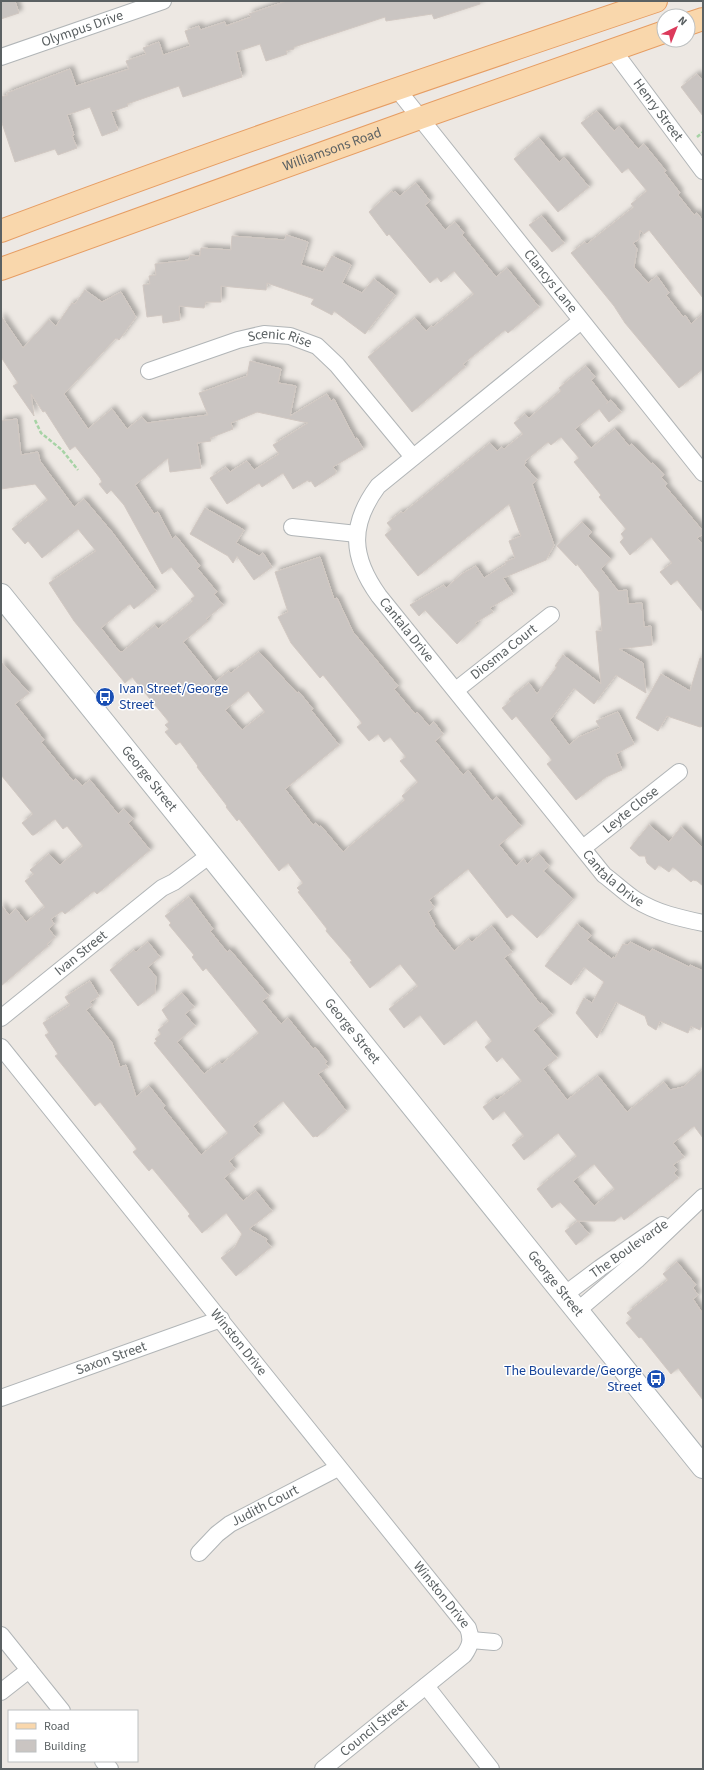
<svg xmlns="http://www.w3.org/2000/svg" width="704" height="1770" viewBox="0 0 704 1770" font-family="'Source Sans 3',sans-serif">
<style>
.building{fill:#cac5c2;stroke:#d1c8c2;fill-rule:evenodd;filter:url(#shadow)}
.lines{fill:none;stroke-linecap:round;stroke-linejoin:round}
.minor-casing{stroke:#b1b5b7;stroke-width:18}
.secondary-casing{stroke:#b0b5b7;stroke-width:24}
.primary-casing{stroke:#e69d63;stroke-width:24}
.path{stroke:#a6d3a5;stroke-width:2.5;stroke-dasharray:4 2;stroke-linecap:butt}
.minor{stroke:#fff;stroke-width:16}
.secondary{stroke:#fff;stroke-width:22}
.primary{stroke:#f9d7ac;stroke-width:22}
.labels{text-anchor:middle;dominant-baseline:central;stroke-width:3;stroke-linejoin:round;paint-order:stroke}
.street-label{font-size:14px;fill:#5b6163;stroke:#fff}
.transit-label{font-size:14px;fill:#164399;stroke:#fff;text-anchor:start}
</style>
<defs>
<filter id="shadow"><feDropShadow dx="3.5" dy="-3.5" stdDeviation="2" flood-color="#0004"/></filter>
</defs>
<rect width="100%" height="100%" fill="#ede8e3"/>
<g class="building">
<path d="M 1,1 L 15,1 L 19,13 L 1,19 Z"/>
<path d="M 287,1 L 480,1 L 480,4 L 434,19 L 432,14 L 386,21 L 385,17 L 294,47 L 294,49 L 286,51 L 287,54 L 266,61 L 260,44 L 236,52 L 242,77 L 183,97 L 179,86 L 127,104 L 128,106 L 111,112 L 118,130 L 102,136 L 90,107 L 67,115 L 74,135 L 72,136 L 77,148 L 58,155 L 55,149 L 15,162 L 1,120 L 1,97 L 8,95 L 7,93 L 70,69 L 76,86 L 129,69 L 126,61 L 146,54 L 143,48 L 159,42 L 163,55 L 190,46 L 185,31 L 199,26 L 200,30 L 225,22 L 226,26 L 251,17 L 249,14 Z"/>
<path d="M 697,74 L 703,81 L 703,116 L 681,87 Z"/>
<path d="M 597,111 L 614,131 L 619,126 L 638,149 L 644,144 L 666,171 L 664,172 L 680,193 L 678,195 L 694,215 L 697,213 L 703,221 L 703,298 L 649,230 L 644,234 L 640,230 L 639,239 L 633,243 L 637,249 L 634,267 L 648,283 L 657,276 L 669,293 L 666,295 L 683,317 L 685,315 L 691,324 L 703,314 L 703,369 L 679,388 L 625,323 L 614,306 L 571,253 L 585,242 L 587,244 L 634,207 L 631,204 L 647,191 L 628,168 L 622,173 L 581,123 Z"/>
<path d="M 539,138 L 559,162 L 564,157 L 589,187 L 558,212 L 514,159 Z"/>
<path d="M 416,183 L 430,201 L 425,205 L 445,230 L 455,222 L 464,233 L 462,235 L 496,277 L 507,268 L 539,307 L 508,333 L 505,330 L 463,364 L 465,367 L 412,412 L 368,357 L 415,318 L 426,331 L 431,326 L 433,327 L 474,294 L 454,271 L 441,282 L 437,277 L 430,283 L 389,234 L 387,236 L 369,212 L 392,191 L 393,193 L 395,191 L 400,196 Z"/>
<path d="M 542,216 L 564,243 L 552,252 L 529,225 Z"/>
<path d="M 286,235 L 308,242 L 301,265 L 323,272 L 332,256 L 351,265 L 342,283 L 362,293 L 374,279 L 395,295 L 365,334 L 334,311 L 332,315 L 311,304 L 314,299 L 267,283 L 266,290 L 221,286 L 221,302 L 206,302 L 204,308 L 179,306 L 180,320 L 163,323 L 162,315 L 147,317 L 143,285 L 150,284 L 149,276 L 156,275 L 155,264 L 189,260 L 190,255 L 200,256 L 201,248 L 231,250 L 232,236 L 285,240 Z"/>
<path d="M 85,290 L 102,302 L 121,292 L 136,317 L 119,340 L 116,338 L 64,394 L 88,429 L 112,409 L 127,429 L 142,417 L 147,423 L 208,415 L 199,393 L 247,376 L 250,361 L 281,369 L 278,383 L 296,386 L 290,416 L 327,394 L 331,401 L 334,399 L 355,439 L 357,438 L 363,449 L 333,467 L 336,471 L 335,474 L 315,487 L 311,481 L 309,482 L 308,480 L 293,489 L 283,473 L 262,487 L 259,483 L 227,504 L 210,478 L 226,467 L 230,472 L 247,461 L 254,470 L 279,454 L 273,445 L 308,423 L 257,412 L 231,423 L 233,429 L 210,438 L 211,441 L 197,443 L 201,468 L 170,472 L 168,458 L 135,485 L 154,514 L 158,512 L 172,539 L 176,536 L 200,566 L 197,568 L 217,592 L 214,594 L 223,605 L 206,619 L 208,621 L 183,642 L 215,682 L 229,671 L 231,673 L 259,652 L 297,693 L 299,692 L 313,709 L 311,710 L 339,745 L 285,789 L 313,825 L 316,823 L 319,827 L 321,826 L 343,852 L 405,800 L 402,796 L 418,782 L 400,761 L 406,757 L 390,737 L 384,742 L 378,734 L 369,741 L 357,727 L 362,723 L 323,675 L 320,678 L 291,643 L 278,617 L 288,612 L 275,572 L 320,557 L 334,599 L 337,598 L 353,632 L 398,686 L 394,689 L 415,714 L 417,712 L 429,726 L 434,722 L 443,734 L 435,741 L 463,775 L 468,770 L 492,801 L 497,797 L 521,826 L 499,845 L 516,866 L 524,859 L 527,864 L 539,854 L 549,866 L 543,871 L 573,899 L 537,938 L 512,914 L 507,918 L 468,869 L 429,900 L 434,907 L 428,912 L 435,925 L 434,926 L 454,951 L 469,939 L 472,942 L 492,926 L 512,952 L 504,958 L 540,1004 L 542,1003 L 552,1015 L 533,1030 L 557,1058 L 543,1069 L 567,1100 L 598,1076 L 627,1112 L 664,1082 L 670,1090 L 683,1087 L 703,1070 L 703,1138 L 694,1126 L 673,1143 L 684,1157 L 673,1165 L 677,1170 L 674,1173 L 678,1178 L 624,1220 L 621,1216 L 615,1221 L 578,1221 L 589,1234 L 576,1245 L 565,1231 L 578,1221 L 560,1202 L 552,1208 L 537,1189 L 577,1156 L 558,1133 L 524,1160 L 512,1145 L 524,1136 L 504,1111 L 493,1120 L 483,1107 L 495,1098 L 497,1100 L 522,1081 L 502,1057 L 497,1062 L 485,1047 L 492,1041 L 476,1020 L 444,1045 L 420,1015 L 404,1028 L 389,1009 L 418,986 L 400,964 L 370,988 L 350,962 L 352,961 L 326,931 L 327,929 L 298,892 L 300,891 L 297,888 L 303,883 L 288,863 L 279,871 L 239,819 L 237,821 L 226,807 L 227,806 L 197,767 L 198,766 L 180,742 L 176,745 L 165,732 L 169,729 L 165,725 L 169,722 L 132,677 L 125,683 L 74,621 L 49,583 L 96,551 L 78,529 L 42,558 L 28,541 L 25,544 L 12,529 L 48,500 L 35,484 L 1,489 L 1,421 L 17,419 L 21,455 L 38,452 L 40,461 L 74,507 L 84,499 L 112,532 L 156,591 L 134,609 L 130,604 L 127,606 L 101,628 L 119,651 L 122,652 L 155,625 L 158,629 L 193,601 L 191,599 L 195,596 L 171,567 L 162,574 L 124,505 L 111,490 L 107,494 L 99,484 L 102,482 L 100,478 L 75,446 L 70,450 L 45,411 L 43,412 L 31,394 L 34,416 L 13,386 L 18,383 L 1,357 L 1,316 L 23,348 L 49,320 L 56,326 L 72,303 L 75,304 ZM 248,691 L 265,712 L 242,730 L 225,710 ZM 594,1164 L 615,1189 L 594,1206 L 573,1181 Z"/>
<path d="M 586,366 L 595,377 L 591,380 L 608,402 L 606,404 L 611,400 L 621,412 L 609,422 L 599,409 L 575,429 L 591,448 L 615,429 L 629,446 L 632,444 L 651,464 L 653,463 L 664,475 L 661,477 L 667,484 L 665,486 L 703,531 L 703,534 L 697,538 L 703,545 L 703,612 L 677,580 L 671,585 L 660,572 L 672,563 L 651,537 L 630,555 L 620,542 L 624,538 L 621,534 L 626,529 L 599,497 L 601,495 L 574,462 L 579,458 L 561,437 L 551,445 L 548,442 L 525,461 L 526,463 L 524,465 L 537,480 L 532,484 L 554,545 L 546,560 L 503,578 L 513,594 L 490,608 L 493,612 L 475,623 L 477,625 L 457,644 L 425,610 L 419,616 L 410,605 L 444,585 L 446,588 L 462,574 L 476,566 L 484,578 L 506,564 L 505,562 L 515,558 L 509,541 L 521,536 L 509,504 L 418,576 L 385,535 L 392,529 L 387,523 L 401,512 L 403,513 L 490,443 L 497,451 L 502,447 L 504,449 L 523,434 L 514,423 L 525,414 L 529,418 L 561,391 L 559,388 Z"/>
<path d="M 205,508 L 244,530 L 236,543 L 259,556 L 263,553 L 272,567 L 254,580 L 237,556 L 233,563 L 228,556 L 190,534 Z"/>
<path d="M 582,522 L 592,532 L 588,536 L 611,559 L 601,569 L 618,591 L 627,590 L 628,604 L 642,603 L 644,627 L 651,626 L 652,645 L 619,649 L 643,663 L 646,693 L 616,675 L 594,704 L 574,688 L 550,720 L 569,745 L 579,737 L 600,728 L 596,721 L 618,712 L 634,744 L 616,754 L 622,770 L 606,777 L 576,800 L 547,764 L 552,760 L 516,716 L 512,720 L 502,708 L 511,701 L 509,699 L 529,683 L 537,694 L 557,667 L 555,666 L 563,655 L 601,684 L 596,631 L 602,631 L 599,592 L 577,564 L 576,566 L 557,546 Z"/>
<path d="M 700,658 L 703,658 L 703,726 L 700,727 L 667,716 L 658,731 L 636,718 L 661,674 L 690,691 Z"/>
<path d="M 1,662 L 29,693 L 15,704 L 44,740 L 41,742 L 73,781 L 76,779 L 82,786 L 90,780 L 118,814 L 124,809 L 133,819 L 128,823 L 150,850 L 97,894 L 94,891 L 65,914 L 62,911 L 51,919 L 54,924 L 49,929 L 55,937 L 47,944 L 48,946 L 1,986 L 1,905 L 9,915 L 16,909 L 26,922 L 45,907 L 25,881 L 34,874 L 30,870 L 49,854 L 60,865 L 83,846 L 67,826 L 63,829 L 55,819 L 34,835 L 32,835 L 22,823 L 33,814 L 1,775 Z"/>
<path d="M 649,825 L 669,842 L 681,827 L 703,848 L 703,886 L 697,881 L 693,880 L 691,882 L 673,867 L 669,872 L 659,865 L 655,870 L 647,863 L 645,856 L 639,856 L 630,848 Z"/>
<path d="M 189,897 L 213,929 L 210,931 L 227,952 L 230,950 L 269,996 L 262,1001 L 281,1024 L 288,1018 L 313,1049 L 315,1047 L 327,1062 L 325,1063 L 328,1067 L 318,1074 L 346,1111 L 317,1137 L 316,1136 L 313,1137 L 283,1101 L 253,1126 L 260,1135 L 229,1161 L 235,1169 L 224,1178 L 243,1201 L 256,1191 L 272,1211 L 249,1229 L 267,1239 L 266,1241 L 271,1247 L 236,1276 L 221,1258 L 235,1247 L 242,1234 L 226,1213 L 202,1233 L 188,1216 L 190,1214 L 152,1168 L 149,1171 L 133,1152 L 137,1149 L 100,1102 L 95,1106 L 55,1056 L 58,1054 L 45,1035 L 49,1033 L 43,1023 L 70,1005 L 65,997 L 90,981 L 99,996 L 90,1002 L 93,1005 L 86,1010 L 112,1043 L 120,1067 L 126,1065 L 136,1097 L 149,1086 L 165,1106 L 163,1108 L 201,1155 L 228,1133 L 154,1043 L 157,1041 L 155,1039 L 161,1034 L 158,1030 L 169,1021 L 162,1010 L 182,993 L 194,1007 L 185,1014 L 195,1026 L 177,1042 L 204,1074 L 220,1062 L 222,1064 L 259,1033 L 206,968 L 203,971 L 192,957 L 194,955 L 169,925 L 171,923 L 165,916 Z"/>
<path d="M 577,924 L 591,935 L 587,940 L 612,959 L 613,957 L 615,958 L 623,944 L 628,945 L 630,942 L 650,952 L 652,949 L 689,967 L 690,965 L 703,971 L 703,1022 L 700,1030 L 691,1026 L 688,1033 L 660,1021 L 656,1030 L 648,1025 L 645,1016 L 616,1002 L 597,1038 L 576,1013 L 584,998 L 592,1003 L 604,982 L 584,967 L 571,985 L 545,966 Z"/>
<path d="M 148,942 L 160,957 L 148,967 L 156,977 L 155,993 L 138,1006 L 110,970 L 134,950 L 136,952 Z"/>
<path d="M 677,1262 L 696,1285 L 693,1288 L 698,1295 L 693,1299 L 703,1314 L 703,1400 L 678,1368 L 671,1374 L 641,1337 L 639,1338 L 626,1323 L 632,1318 L 627,1313 L 668,1280 L 663,1274 Z"/>
</g>
<g class="lines">
<defs>
<g id="minor">
<path id="s1" d="M 613,50 L 703,171"/>
<path id="s2" d="M 1,57 L 163,1"/>
<path id="s3" d="M 397,89 L 703,473"/>
<path id="s4" d="M 581,321 L 378,486 C 349,525 351,557 379,596 L 604,875 C 615,883 625,893 636,900 C 657,913 679,918 703,923"/>
<path id="s5" d="M 149,371 L 238,340 L 264,334 L 290,336 L 317,346 L 337,365 L 413,457"/>
<path d="M 292,527 L 357,534"/>
<path id="s6" d="M 456,690 L 551,615"/>
<path id="s7" d="M 583,848 L 679,772"/>
<path id="s8" d="M 1,1018 L 162,888 L 174,882 L 210,855"/>
<path id="s9" d="M 1,1047 L 468,1628 C 472,1639 471,1645 464,1655 L 323,1769"/>
<path d="M 564,1295 L 600,1268 L 662,1225"/>
<path d="M 577,1311 L 637,1260 L 703,1197"/>
<path id="s10" d="M 1,1398 L 221,1319"/>
<path id="s11" d="M 199,1553 L 217,1534 L 230,1524 L 338,1468"/>
<path d="M 1,1635 L 62,1711"/>
<path d="M 471,1640 L 494,1642"/>
<path d="M 426,1686 L 491,1769"/>
<path d="M 1,1692 L 29,1670"/>
<path d="M 103,1761 L 110,1769"/>
</g>
<g id="secondary">
<path id="s12" d="M 1,595 L 703,1467"/>
</g>
<g id="primary">
<path d="M 688,24 L 703,19"/>
<path d="M 1,231 C 218,149 437,75 656,1"/>
<path id="s13" d="M 1,269 L 420,118 L 664,32"/>
</g>
</defs>
<use href="#minor" class="minor-casing"/>
<use href="#secondary" class="secondary-casing"/>
<use href="#primary" class="primary-casing"/>
<g class="path">
<path d="M 697,137 L 703,132"/>
<path d="M 35,420 L 41,433 L 62,450 L 78,470"/>
</g>
<use href="#minor" class="minor"/>
<use href="#secondary" class="secondary"/>
<use href="#primary" class="primary"/>
</g>
<defs>
<symbol id="bus-disc" viewBox="-11 -11 22 22"><circle r="9.5" fill="#1a4fb4" stroke="#fff"/><path d="M-5-6H5V4H4V6H2V4H-2V6H-4V4H-5ZM-3.5-4V0h7V-4ZM-3.5 1.2v1.5H-2V1.2ZM2 1.2v1.5H3.5V1.2Z" fill="#fff"/></symbol>
</defs>
<g fill-rule="evenodd">
<use href="#bus-disc" x="94" y="686" width="22" height="22"/>
<use href="#bus-disc" x="645" y="1368" width="22" height="22"/>
</g>
<g class="labels">
<g class="street-label">
<text stroke="none"><textPath href="#s2" startOffset="86">Olympus Drive</textPath></text>
<text stroke="none"><textPath href="#s1" startOffset="75">Henry Street</textPath></text>
<text stroke="none"><textPath href="#s13" startOffset="352">Williamsons Road</textPath></text>
<text stroke="none"><textPath href="#s3" startOffset="246">Clancys Lane</textPath></text>
<text stroke="none"><textPath href="#s5" startOffset="137">Scenic Rise</textPath></text>
<text stroke="none"><textPath href="#s4" startOffset="425">Cantala Drive</textPath></text>
<text stroke="none"><textPath href="#s6" startOffset="61">Diosma Court</textPath></text>
<text stroke="none"><textPath href="#s12" startOffset="236">George Street</textPath></text>
<text stroke="none"><textPath href="#s7" startOffset="61">Leyte Close</textPath></text>
<text stroke="none"><textPath href="#s4" startOffset="749">Cantala Drive</textPath></text>
<text stroke="none"><textPath href="#s8" startOffset="103">Ivan Street</textPath></text>
<text stroke="none"><textPath href="#s12" startOffset="560">George Street</textPath></text>
<text transform="translate(629 1249) rotate(-35)">The Boulevarde</text>
<text stroke="none"><textPath href="#s12" startOffset="884">George Street</textPath></text>
<text stroke="none"><textPath href="#s9" startOffset="379">Winston Drive</textPath></text>
<text stroke="none"><textPath href="#s10" startOffset="117">Saxon Street</textPath></text>
<text stroke="none"><textPath href="#s11" startOffset="82">Judith Court</textPath></text>
<text stroke="none"><textPath href="#s9" startOffset="703">Winston Drive</textPath></text>
<text transform="translate(374 1728) rotate(-39)">Council Street</text>
</g>
<g class="transit-label">
<text x="119" y="689">Ivan Street/George<tspan x="119" dy="16">Street</tspan></text>
<text x="642" y="1371" text-anchor="end">The Boulevarde/George<tspan x="642" dy="16">Street</tspan></text>
</g>
</g>
<rect width="704" height="1770" fill="none" stroke="#5b6163" stroke-width="4"/>
<rect x="8" y="1710" width="130" height="52" fill="#ffffff" stroke="#bdc0c1"/>
<rect x="16" y="1723" width="20" height="6" fill="#f9d7ac" stroke="#bdc0c1"/>
<text x="44" y="1730" font-size="12" fill="#5b6163">Road</text>
<rect x="16" y="1740" width="20" height="12" fill="#cac5c2" stroke="#bdc0c1"/>
<text x="44" y="1750" font-size="12" fill="#5b6163">Building</text>
<g transform="translate(676 28) rotate(43)"><circle r="19" fill="#ffffff" stroke="#bdc0c1"/>
<path d="M0-3L7 15L0 10L-7 15Z" fill="#dc3a5b"/>
<text y="-6" font-size="11" font-weight="bold" text-anchor="middle" fill="#5b6163">N</text>
</g>
</svg>
